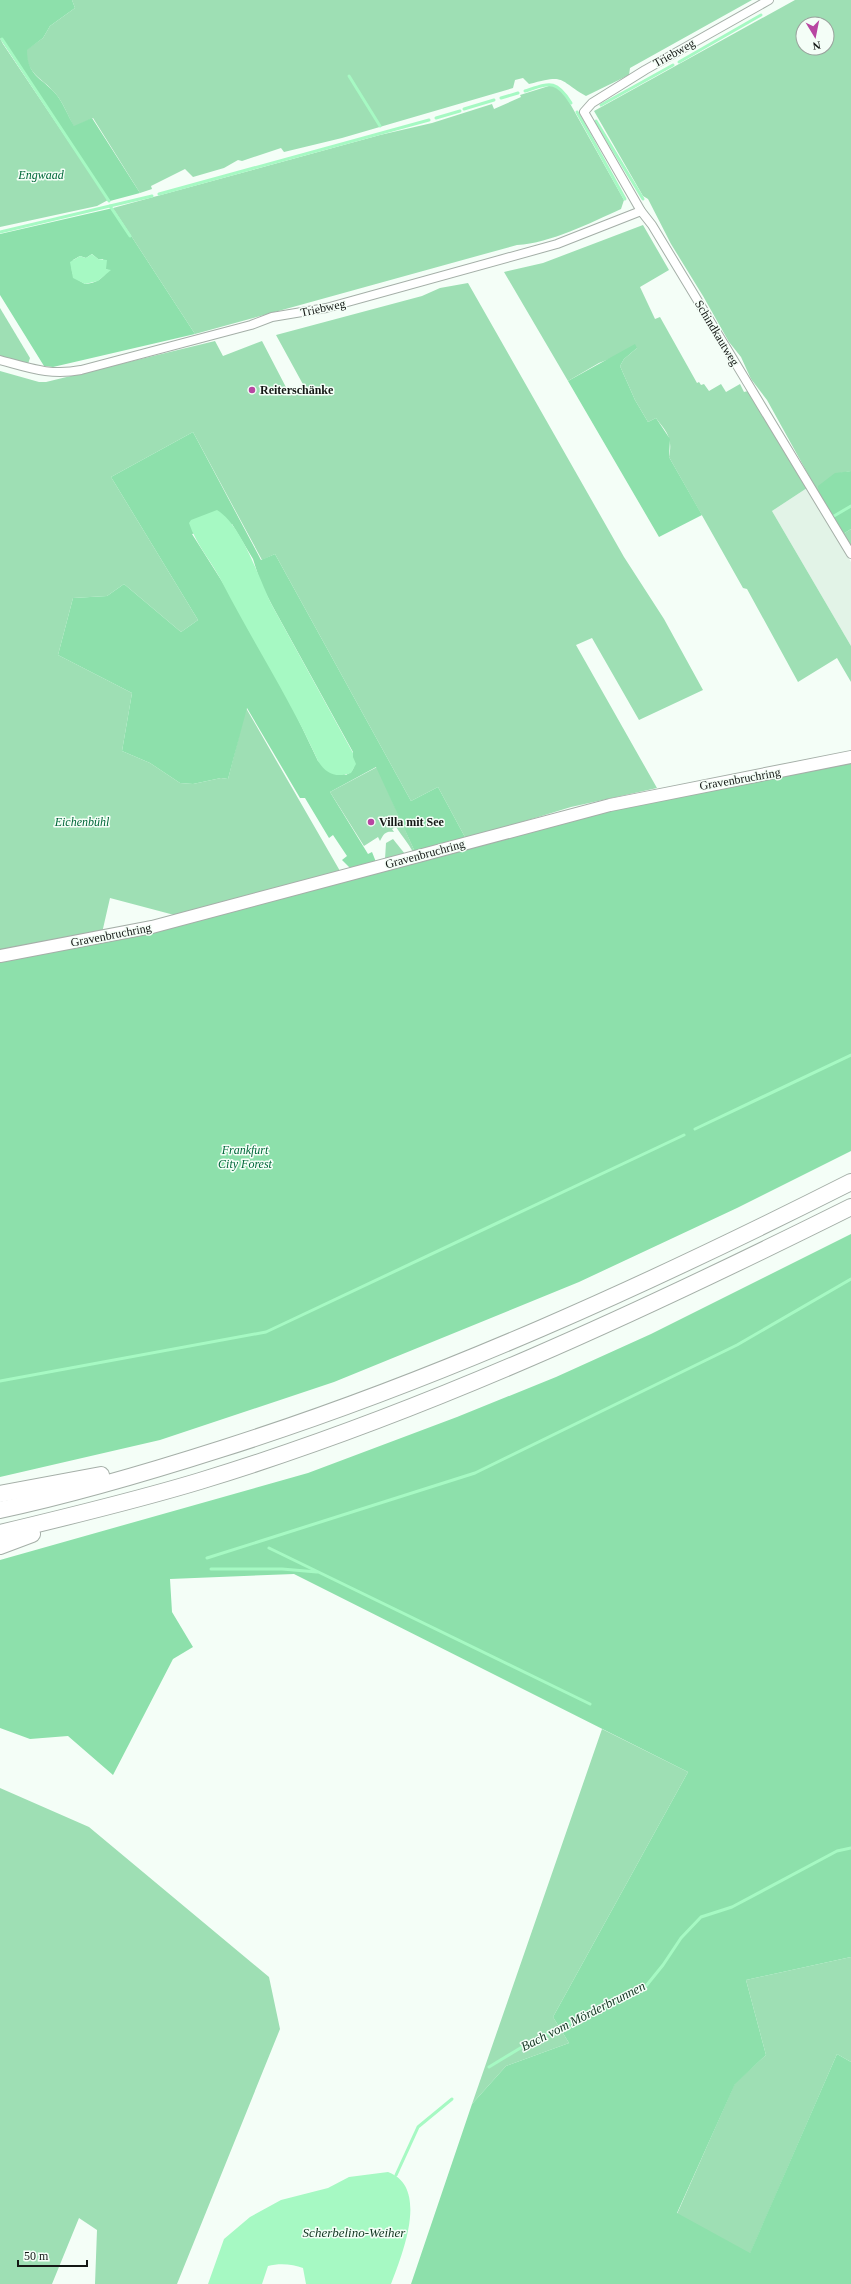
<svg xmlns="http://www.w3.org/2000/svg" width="851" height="2284" viewBox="0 0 851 2284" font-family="'Times New Roman',serif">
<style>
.built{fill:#e2f3e7}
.green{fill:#9edfb4;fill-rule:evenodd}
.forest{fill:#8de0ab;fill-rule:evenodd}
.water{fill:#a6f9c3}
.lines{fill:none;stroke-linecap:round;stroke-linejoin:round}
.stream{stroke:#a6f9c3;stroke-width:3}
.street-casing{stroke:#a5afa8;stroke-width:10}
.secondary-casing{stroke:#a5afa8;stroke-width:14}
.highway-casing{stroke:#a5afa8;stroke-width:18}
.street{stroke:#fff;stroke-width:8}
.secondary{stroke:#fff;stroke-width:12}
.highway{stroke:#fff;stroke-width:16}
.poi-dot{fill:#b846a2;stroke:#f4fef7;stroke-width:1.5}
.labels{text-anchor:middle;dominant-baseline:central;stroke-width:3;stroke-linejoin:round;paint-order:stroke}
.street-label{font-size:12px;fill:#141815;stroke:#f4fef7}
.park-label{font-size:12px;font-style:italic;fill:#006739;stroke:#f4fef7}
.poi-label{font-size:12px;font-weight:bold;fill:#141815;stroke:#f4fef7;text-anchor:start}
.water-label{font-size:13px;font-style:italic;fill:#113520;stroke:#f4fef7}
</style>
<rect width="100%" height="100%" fill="#f4fef7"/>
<path class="built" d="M 807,488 L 851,562 L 851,646 L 772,511 Z"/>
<g class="green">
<path d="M 72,0 L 752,0 L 630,68 L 629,75 L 586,96 C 557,79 566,74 529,84 L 523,78 L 515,80 L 513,88 L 342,138 L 284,152 L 281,148 L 242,161 L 238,160 L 224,168 L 193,177 L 185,169 L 151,186 L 152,189 L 140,193 L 93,118 L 74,127 C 68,116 63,102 55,93 C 42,77 27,76 26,50 L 43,38 L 50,26 L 75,8 Z"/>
<path d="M 795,0 L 851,0 L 851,471 L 835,474 L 819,494 L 767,400 L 751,379 L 741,357 L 729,342 L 703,296 L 671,244 L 648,199 L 643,196 L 594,111 ZM 803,24 L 827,24 L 827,48 L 803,48 Z"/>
<path d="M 0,38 L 3,44 L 108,200 L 97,206 L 0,227 Z"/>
<path d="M 552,85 L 563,91 L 624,200 L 621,209 C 590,223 551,243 517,245 L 195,334 L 113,208 L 380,135 L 432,123 L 492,104 L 494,109 L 521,97 L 520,95 Z"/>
<path d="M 643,225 L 669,270 L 640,287 L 655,319 L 660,317 L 697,383 L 699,382 L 701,385 L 704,384 L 709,391 L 721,384 L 726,392 L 740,384 L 744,392 L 748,391 L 807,488 L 772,511 L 851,646 L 851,682 L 837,658 L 798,682 L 747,589 L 743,588 L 669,457 C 673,437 667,433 656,418 L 648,422 L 635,400 L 620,366 L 624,359 L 637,348 L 599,363 L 568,381 L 504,272 L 543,263 Z"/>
<path d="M 468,283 L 624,557 L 664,619 L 703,690 L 639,720 L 592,638 L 576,645 L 657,788 L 571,807 L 466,839 L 438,787 L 411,801 L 275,554 L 262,560 L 193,432 L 111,477 L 198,620 L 181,632 L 124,584 L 107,596 L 73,598 L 58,655 L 132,693 L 122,751 L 150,763 L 180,783 L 193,784 L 221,778 L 228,779 L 246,708 L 340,871 L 178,916 L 110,898 L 102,933 L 0,951 L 0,371 L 39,382 L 46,382 L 215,341 L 223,356 L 262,341 L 290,395 L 305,388 L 276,335 L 422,296 L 440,288 Z"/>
<path d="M 0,308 L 30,358 L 28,364 L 0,356 Z"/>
<path d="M 851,529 L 851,547 L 843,534 Z"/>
<path d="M 377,767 L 415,852 L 413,852 C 408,843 402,836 396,827 L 392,829 L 394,832 C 386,831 384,833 380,841 L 378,837 L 364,846 L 330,792 Z"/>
<path d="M 393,839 L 405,854 L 385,859 L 386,843 Z"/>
<path d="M 602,1729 L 688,1772 L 553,2017 L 569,2043 L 506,2066 L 472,2104 Z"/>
<path d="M 0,1788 L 89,1827 L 269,1977 L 280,2029 L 177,2284 L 95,2284 L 97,2230 L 79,2218 L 52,2284 L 0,2284 Z"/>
<path d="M 851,1957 L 851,2062 L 837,2054 L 750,2254 L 677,2214 L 735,2083 L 766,2055 L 746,1980 Z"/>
</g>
<g class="forest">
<path d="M 0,0 L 72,0 L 75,8 L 50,26 L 43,38 L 27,50 C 27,76 42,78 55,93 C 63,102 68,116 74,126 L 92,118 L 140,193 L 110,201 L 108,200 L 0,38 Z"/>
<path d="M 113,208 L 195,334 L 53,367 L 44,366 L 0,295 L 0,234 ZM 92,254 L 98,259 L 103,259 L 106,269 L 108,270 C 103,279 96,283 85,284 C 72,277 70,273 73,260 L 80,256 L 86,258 Z"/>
<path d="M 635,344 L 637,348 L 624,359 L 620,366 L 635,400 L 648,422 L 656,418 L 670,439 L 669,457 L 702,515 L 659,537 L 568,381 Z"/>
<path d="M 193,432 L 261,560 L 275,554 L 411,801 L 438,787 L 466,839 L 415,852 L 376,767 L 330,792 L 368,854 L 372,852 L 376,862 L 350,868 L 342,860 L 347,856 L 333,835 L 329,838 L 305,798 L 300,798 L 247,708 L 228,779 L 221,778 L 193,784 L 180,783 L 150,763 L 122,751 L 132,693 L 58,655 L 73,598 L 107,596 L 124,584 L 181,632 L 198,620 L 111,477 ZM 232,524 L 253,559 L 261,584 L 273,607 L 353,752 C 351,763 359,769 346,775 L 318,761 L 289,700 L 223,583 L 192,534 Z"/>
<path d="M 851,471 L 851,529 L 843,534 L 819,494 L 818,486 L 835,473 Z"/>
<path d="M 851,761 L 851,1151 L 737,1208 L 579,1282 L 334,1382 L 160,1440 L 0,1477 L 0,959 L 200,919 L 649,801 Z"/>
<path d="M 851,1234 L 851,1957 L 746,1980 L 766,2055 L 735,2084 L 677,2213 L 750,2253 L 837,2054 L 851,2062 L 851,2284 L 411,2284 L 472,2104 L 506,2066 L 569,2043 L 553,2017 L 688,1772 L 294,1574 L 170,1579 L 172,1612 L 193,1647 L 173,1659 L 113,1775 L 68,1736 L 30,1739 L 0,1728 L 0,1560 L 308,1473 L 457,1417 L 556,1377 L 651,1334 Z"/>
</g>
<g class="water">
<path d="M 92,254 L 98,259 L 107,260 L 106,269 L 111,270 L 98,281 L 85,284 L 73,278 L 70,262 L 80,256 L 86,258 Z"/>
<path d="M 217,510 C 243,526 259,580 273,607 L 353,753 L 353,757 L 356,764 L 351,773 C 336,778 326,774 318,761 C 290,699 254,644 223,584 C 213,563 196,545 189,523 L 191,520 Z"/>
<path d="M 388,2172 C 430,2187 402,2255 391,2284 L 306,2284 L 303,2268 C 293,2264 279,2263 268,2266 L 262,2284 L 208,2284 L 224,2239 L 250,2217 L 281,2200 L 328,2188 L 349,2177 Z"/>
</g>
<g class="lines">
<g class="stream">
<path d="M 2,39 L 109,201"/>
<path d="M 679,62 L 761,15"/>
<path d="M 349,76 L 380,126"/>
<path d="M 525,91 C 550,83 556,79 571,103"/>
<path d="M 501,98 L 518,93"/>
<path d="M 601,105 L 673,65"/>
<path d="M 464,109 L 494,100"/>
<path d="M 577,112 L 625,199"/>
<path d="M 436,118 L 460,111"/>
<path d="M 596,121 L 643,199"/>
<path d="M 159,194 L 429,120"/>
<path d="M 110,206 L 130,236"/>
<path d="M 0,232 L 152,196"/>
<path d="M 834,516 L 851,506"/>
<path d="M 695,1129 L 851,1055"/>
<path d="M 0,1381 L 266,1332 L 684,1135"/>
<path d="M 269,1548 L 590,1704"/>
<path d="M 207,1558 L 475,1473 L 737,1345 L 851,1279"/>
<path d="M 211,1569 L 282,1569 L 317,1572"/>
<path d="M 489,2067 L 527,2044 L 646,1986 L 663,1965 L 681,1938 L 701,1917 L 732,1907 L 837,1851 L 851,1848"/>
<path d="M 396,2175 L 418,2127 L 452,2099"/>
</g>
<defs>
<g id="street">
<path d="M 769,0 L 645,70 L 592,103 L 584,112 L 641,211 L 652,225 L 851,554"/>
<path d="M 0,360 C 30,368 50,376 81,370 L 251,325 L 272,317 L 326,308 L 557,244 L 641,211"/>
</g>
<path id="secondary" d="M 0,956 L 152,927 L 610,805 L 851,757"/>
<g id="highway">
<path d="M 0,1494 L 101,1475"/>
<path d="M 0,1510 C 75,1494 149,1472 221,1449 C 439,1380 647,1285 851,1182"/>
<path d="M 0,1533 C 67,1517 134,1501 200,1481 C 424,1413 642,1311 851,1207"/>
<path d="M 0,1546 L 32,1534"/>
</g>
</defs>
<use href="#street" class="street-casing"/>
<use href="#secondary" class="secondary-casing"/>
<use href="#highway" class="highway-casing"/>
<use href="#street" class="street"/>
<use href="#secondary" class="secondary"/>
<use href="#highway" class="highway"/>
</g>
<g class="poi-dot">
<circle cx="252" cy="390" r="4"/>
<circle cx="371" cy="822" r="4"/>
</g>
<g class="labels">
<g class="street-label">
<text transform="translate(674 53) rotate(-29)">Triebweg</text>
<text transform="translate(323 308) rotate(-12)">Triebweg</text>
<text transform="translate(717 333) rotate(59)">Schindkautweg</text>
<text transform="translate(740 779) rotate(-10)">Gravenbruchring</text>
<text transform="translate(425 854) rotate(-15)">Gravenbruchring</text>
<text transform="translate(111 935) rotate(-11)">Gravenbruchring</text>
</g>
<g class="park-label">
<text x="41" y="175">Engwaad</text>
<text x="82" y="822">Eichenbühl</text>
<text x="245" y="1150">Frankfurt<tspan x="245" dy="14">City Forest</tspan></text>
</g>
<g class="poi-label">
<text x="260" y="390">Reiterschänke</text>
<text x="379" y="822">Villa mit See</text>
</g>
<g class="water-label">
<text transform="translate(583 2016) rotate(-27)">Bach vom Mörderbrunnen</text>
<text x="354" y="2232">Scherbelino-Weiher</text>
</g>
</g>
<g transform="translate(815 36) rotate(170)"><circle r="19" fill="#f4fef7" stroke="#9aa29d"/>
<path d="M0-3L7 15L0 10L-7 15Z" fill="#b846a2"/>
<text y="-6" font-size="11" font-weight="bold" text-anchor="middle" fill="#141815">N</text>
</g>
<path d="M18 2260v6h69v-6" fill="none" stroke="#141815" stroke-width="2"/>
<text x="24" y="2260" font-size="12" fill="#141815" stroke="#f4fef7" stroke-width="3" paint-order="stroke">50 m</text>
</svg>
